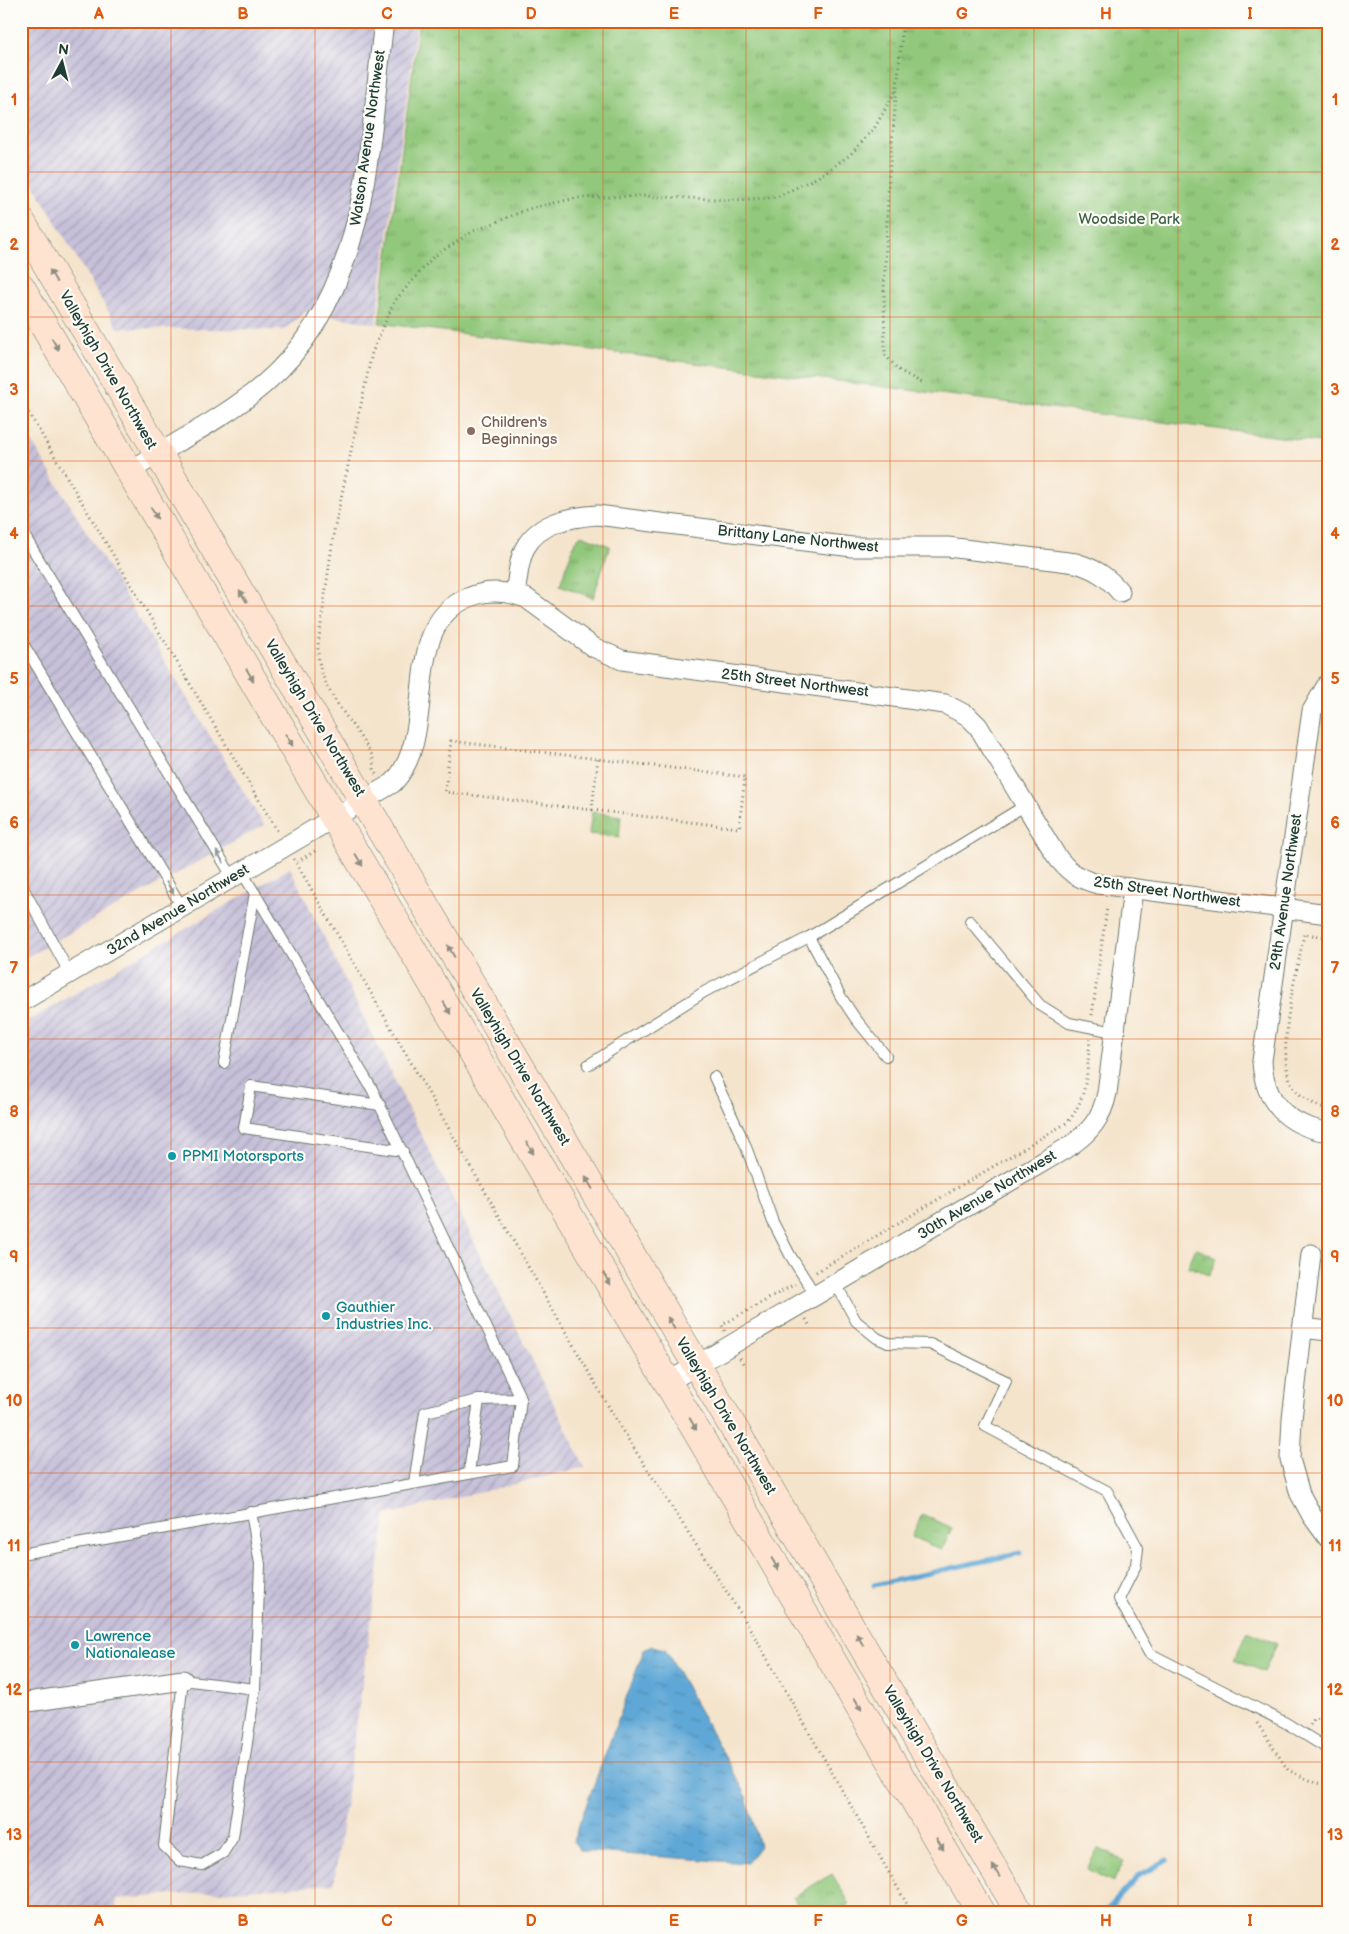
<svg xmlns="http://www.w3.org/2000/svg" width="1349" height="1934" viewBox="0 0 1349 1934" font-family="'Balsamiq Sans',sans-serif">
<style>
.built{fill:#e4d3f1}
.industrial{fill:url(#industrial-furrows)}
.grass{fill:url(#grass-tufts);stroke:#588258}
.pitch{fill:#92c87b;stroke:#588258}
.water{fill:url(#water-ripples);stroke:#3f7285}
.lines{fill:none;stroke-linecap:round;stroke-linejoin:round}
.stream{stroke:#5fa7d6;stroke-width:5}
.service-casing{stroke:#6a7769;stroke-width:12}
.minor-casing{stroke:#6a7769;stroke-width:21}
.secondary-casing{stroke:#6a7769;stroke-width:29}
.path{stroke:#6a7769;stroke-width:3;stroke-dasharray:1 4;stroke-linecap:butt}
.service{stroke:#fff;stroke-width:10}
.minor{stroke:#fff;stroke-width:19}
.secondary{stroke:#fee3d1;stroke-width:28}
.oneway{fill:#8e9082}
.oneway2{fill:#8f9e9a}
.grid{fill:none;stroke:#de580e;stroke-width:1;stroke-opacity:0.55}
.education-dot{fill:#8d6e63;stroke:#fdfcf7;stroke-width:2}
.culture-dot{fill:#0f9aa8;stroke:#fdfcf7;stroke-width:2}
.labels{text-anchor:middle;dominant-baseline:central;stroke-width:4.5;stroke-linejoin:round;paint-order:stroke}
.street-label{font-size:15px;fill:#1f3d34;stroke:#fdfcf7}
.park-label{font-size:15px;fill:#3c6046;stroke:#fdfcf7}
.education-label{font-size:15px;fill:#785e54;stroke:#fdfcf7;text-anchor:start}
.culture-label{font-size:15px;fill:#0d838f;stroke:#fdfcf7;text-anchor:start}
.neatline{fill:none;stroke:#de580e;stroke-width:2}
.grid-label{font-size:16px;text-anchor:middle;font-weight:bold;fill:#de580e}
</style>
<defs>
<pattern id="industrial-furrows" width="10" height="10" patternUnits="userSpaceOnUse" patternTransform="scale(1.25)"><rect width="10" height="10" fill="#c6c0d9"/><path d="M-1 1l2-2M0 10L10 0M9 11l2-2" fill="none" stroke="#a09db1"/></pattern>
<pattern id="grass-tufts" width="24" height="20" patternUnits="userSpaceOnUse" patternTransform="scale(1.25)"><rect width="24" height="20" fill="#92c87b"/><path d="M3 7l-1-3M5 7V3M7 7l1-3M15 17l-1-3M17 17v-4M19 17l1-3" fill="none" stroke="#77a466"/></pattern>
<pattern id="water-ripples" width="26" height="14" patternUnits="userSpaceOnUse" patternTransform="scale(1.25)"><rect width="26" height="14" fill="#5fa7d6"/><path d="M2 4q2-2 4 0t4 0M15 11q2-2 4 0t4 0" fill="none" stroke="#4e89ae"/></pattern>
</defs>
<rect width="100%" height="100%" fill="#fdfcf7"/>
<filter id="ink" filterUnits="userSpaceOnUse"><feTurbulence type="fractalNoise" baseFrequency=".02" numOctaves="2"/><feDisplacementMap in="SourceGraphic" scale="10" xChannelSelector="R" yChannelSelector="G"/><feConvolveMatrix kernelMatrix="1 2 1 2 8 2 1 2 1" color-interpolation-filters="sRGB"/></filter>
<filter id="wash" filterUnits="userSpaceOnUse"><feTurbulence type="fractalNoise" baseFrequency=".0096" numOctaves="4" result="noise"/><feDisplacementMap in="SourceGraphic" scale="20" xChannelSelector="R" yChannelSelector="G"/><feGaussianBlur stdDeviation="1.12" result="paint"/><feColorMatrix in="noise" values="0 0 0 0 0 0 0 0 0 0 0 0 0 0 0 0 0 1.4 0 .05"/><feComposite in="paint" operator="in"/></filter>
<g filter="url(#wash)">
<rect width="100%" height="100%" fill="#f5e4cc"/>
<path class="built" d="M 757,1906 L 756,1913 L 716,1913 Z"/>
<g class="industrial">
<path d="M 21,21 L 417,21 L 376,324 L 306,312 L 283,330 L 118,328 L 21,163 Z"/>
<path d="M 21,424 L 264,825 L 21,960 Z"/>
<path d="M 290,868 L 585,1467 L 386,1515 L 334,1884 L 117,1899 L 115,1913 L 21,1913 L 21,1025 Z"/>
</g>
<g class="grass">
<path d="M 419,21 L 1328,21 L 1328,443 L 379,323 Z"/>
<path d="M 581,535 L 610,546 L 593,598 L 560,585 L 575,541 Z"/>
<path d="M 592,812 L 621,816 L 619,837 L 589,834 Z"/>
<path d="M 1196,1248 L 1217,1258 L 1209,1275 L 1188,1266 Z"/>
<path d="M 922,1514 L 952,1528 L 942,1550 L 912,1537 Z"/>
<path d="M 1098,1848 L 1124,1861 L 1113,1882 L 1087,1869 Z"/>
<path d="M 832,1874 L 850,1904 L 836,1913 L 803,1913 L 793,1897 Z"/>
</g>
<path class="pitch" d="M 1248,1631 L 1277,1644 L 1264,1672 L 1235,1659 Z"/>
<path class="water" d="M 652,1646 L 665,1649 L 745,1793 L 760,1846 L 747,1863 L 581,1851 L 573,1841 L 644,1650 Z"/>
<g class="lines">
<g class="stream">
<path d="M 874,1585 L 1020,1553"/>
<path d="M 1104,1913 L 1140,1875 L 1167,1860"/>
</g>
</g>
</g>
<g filter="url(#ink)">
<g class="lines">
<defs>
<g id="service">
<path d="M 21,530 L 233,878"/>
<path d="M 21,640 L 182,907"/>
<path d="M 21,884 L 70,974"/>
<path d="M 970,921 L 1040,1005 L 1069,1023 L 1114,1032"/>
<path d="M 809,937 L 841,997 L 855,1018 L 886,1056"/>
<path d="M 224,1063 L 255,893"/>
<path d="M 588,1065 L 704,992 L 809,937 L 1026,805"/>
<path d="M 714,1077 L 745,1144 L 773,1222 L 790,1255 L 816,1296"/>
<path d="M 380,1105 L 251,1086 L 244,1128 L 403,1151"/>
<path d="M 836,1284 L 856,1321 L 877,1338 L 888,1343 L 930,1344 L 1006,1381 L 985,1426 L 1107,1491 L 1138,1548 L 1136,1565 L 1119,1599 L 1149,1653 L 1286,1723 L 1328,1749"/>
<path d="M 469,1473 L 479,1400"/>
<path d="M 414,1483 L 425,1412 L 479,1400 L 521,1399"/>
<path d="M 251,1512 L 260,1564 L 255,1689"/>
<path d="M 21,1554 L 513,1466 L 521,1399 L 372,1089 L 242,872"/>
<path d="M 183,1680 L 255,1689 L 233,1837 L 223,1853 L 202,1865 L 180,1861 L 164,1846 Z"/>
</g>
<g id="minor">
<path d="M 130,471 C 174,443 223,419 263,385 C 369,295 368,149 384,21"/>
<path d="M 515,594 C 518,579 518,561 525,548 C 539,522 571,517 597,515 L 852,547 L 948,547 L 1076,563 C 1095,569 1107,576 1120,592"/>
<path d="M 1328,683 L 1312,711 L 1262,1061 C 1264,1102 1288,1126 1328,1132"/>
<path d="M 21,1002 L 393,783 C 441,733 397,624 470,597 C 489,589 507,591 526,598 L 593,647 L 622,660 L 945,704 L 968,716 L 978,726 L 1055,854 C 1067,871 1078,879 1098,884 L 1328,914"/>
<path d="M 1311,1254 L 1292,1419 L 1290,1459 L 1300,1494 L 1312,1516 L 1328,1538"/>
<path d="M 1302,1328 L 1328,1331"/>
<path d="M 668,1382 L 1070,1146 C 1090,1132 1102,1118 1107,1093 L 1133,889"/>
<path d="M 21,1703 L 183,1680"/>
</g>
<g id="secondary">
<path d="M 21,221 L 1020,1913"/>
<path d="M 21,287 L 981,1913"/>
</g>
</defs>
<use href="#service" class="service-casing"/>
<use href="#minor" class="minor-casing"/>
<use href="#secondary" class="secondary-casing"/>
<g class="path">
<path d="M 903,21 L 889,175 L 884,289 L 885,355 L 899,370 L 922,383"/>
<path d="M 21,400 L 278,832"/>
<path d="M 376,774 C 372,767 375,759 370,752 C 350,717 316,687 318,645 L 334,531 L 372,353 L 394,302 L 433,257 L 472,232 L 528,209 L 576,198 L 642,196 L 736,200 L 777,197 L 818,177 L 850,155 L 875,127 L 896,90"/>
<path d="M 592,810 L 739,828 L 745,777 L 451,741 L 445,792 L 592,810 L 598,758"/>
<path d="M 294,859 L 622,1430 L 748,1625 L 912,1913"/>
<path d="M 297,862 L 315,851"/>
<path d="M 1328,937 L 1304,934 C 1297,972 1277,1044 1290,1080 C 1295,1095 1313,1105 1328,1109"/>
<path d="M 1092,1015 L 1107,907"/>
<path d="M 816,1272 L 1068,1122 C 1088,1097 1087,1070 1090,1039"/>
<path d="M 806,1319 L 810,1327"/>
<path d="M 725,1331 L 722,1325 L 795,1284"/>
<path d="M 740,1358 L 745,1366"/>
<path d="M 1257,1723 L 1288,1770 L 1316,1783 L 1328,1784"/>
<path d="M 1310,1725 L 1313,1719 L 1328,1717"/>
</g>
<use href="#service" class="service"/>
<use href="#minor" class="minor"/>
<use href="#secondary" class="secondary"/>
</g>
<defs><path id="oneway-solid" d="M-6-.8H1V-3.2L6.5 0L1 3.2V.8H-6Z" transform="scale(1.25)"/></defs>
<g class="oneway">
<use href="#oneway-solid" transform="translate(53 276) rotate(-120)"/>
<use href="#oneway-solid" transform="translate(55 344) rotate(60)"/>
<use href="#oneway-solid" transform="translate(154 513) rotate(60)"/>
<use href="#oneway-solid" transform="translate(243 596) rotate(-121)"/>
<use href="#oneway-solid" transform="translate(250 675) rotate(59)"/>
<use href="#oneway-solid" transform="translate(289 740) rotate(59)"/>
<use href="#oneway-solid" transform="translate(359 860) rotate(59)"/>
<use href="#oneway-solid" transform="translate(451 951) rotate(-120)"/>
<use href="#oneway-solid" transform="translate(447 1008) rotate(60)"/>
<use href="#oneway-solid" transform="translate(530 1148) rotate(59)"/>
<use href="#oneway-solid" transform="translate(589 1183) rotate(-121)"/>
<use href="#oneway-solid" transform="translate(607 1279) rotate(59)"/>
<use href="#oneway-solid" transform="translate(671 1323) rotate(-120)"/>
<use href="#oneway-solid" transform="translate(693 1424) rotate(60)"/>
<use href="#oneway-solid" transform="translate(775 1564) rotate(60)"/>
<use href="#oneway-solid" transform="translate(860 1640) rotate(-121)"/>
<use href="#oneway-solid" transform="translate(858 1704) rotate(60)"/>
<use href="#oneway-solid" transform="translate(940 1844) rotate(59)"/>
<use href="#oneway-solid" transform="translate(996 1871) rotate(-121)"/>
</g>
<g class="oneway2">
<use href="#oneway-solid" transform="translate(220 857) rotate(-122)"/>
<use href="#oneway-solid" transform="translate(170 888) rotate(59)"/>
</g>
</g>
<path class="grid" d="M 171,21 L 171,1913M 315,21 L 315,1913M 459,21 L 459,1913M 603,21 L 603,1913M 746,21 L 746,1913M 890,21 L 890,1913M 1034,21 L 1034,1913M 1178,21 L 1178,1913M 21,172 L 1328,172M 21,317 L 1328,317M 21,461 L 1328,461M 21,606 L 1328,606M 21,750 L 1328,750M 21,895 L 1328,895M 21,1039 L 1328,1039M 21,1184 L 1328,1184M 21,1328 L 1328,1328M 21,1473 L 1328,1473M 21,1617 L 1328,1617M 21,1762 L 1328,1762"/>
<circle class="education-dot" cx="471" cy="431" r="5"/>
<g class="culture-dot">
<circle cx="172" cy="1156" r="5"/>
<circle cx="326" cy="1316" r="5"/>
<circle cx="75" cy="1645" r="5"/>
</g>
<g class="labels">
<g class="street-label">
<text transform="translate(368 138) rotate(-82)">Watson Avenue Northwest</text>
<text transform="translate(108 370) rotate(60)">Valleyhigh Drive Northwest</text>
<text transform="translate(798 539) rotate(6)">Brittany Lane Northwest</text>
<text transform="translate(795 683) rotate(7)">25th Street Northwest</text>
<text transform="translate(315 718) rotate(59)">Valleyhigh Drive Northwest</text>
<text transform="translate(1167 892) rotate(8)">25th Street Northwest</text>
<text transform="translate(1286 892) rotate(-82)">29th Avenue Northwest</text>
<text transform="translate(178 910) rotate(-31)">32nd Avenue Northwest</text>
<text transform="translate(520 1067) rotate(59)">Valleyhigh Drive Northwest</text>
<text transform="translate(987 1195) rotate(-31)">30th Avenue Northwest</text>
<text transform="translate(726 1416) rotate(59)">Valleyhigh Drive Northwest</text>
<text transform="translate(933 1764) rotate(59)">Valleyhigh Drive Northwest</text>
</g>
<g class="park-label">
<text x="1129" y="219">Woodside Park</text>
</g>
<g class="education-label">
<text x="481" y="422">Children's<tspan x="481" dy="17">Beginnings</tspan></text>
</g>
<g class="culture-label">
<text x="182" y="1156">PPMI Motorsports</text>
<text x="336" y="1307">Gauthier<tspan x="336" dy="17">Industries Inc.</tspan></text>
<text x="85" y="1636">Lawrence<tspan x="85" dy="17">Nationalease</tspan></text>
</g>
</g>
<rect width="1349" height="1934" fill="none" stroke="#fdfcf7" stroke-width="55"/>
<g transform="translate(62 62) rotate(7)" stroke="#fdfcf7" stroke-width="4" paint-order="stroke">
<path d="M0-4L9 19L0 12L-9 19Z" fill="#1f3d34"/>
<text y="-8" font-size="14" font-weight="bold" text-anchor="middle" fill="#1f3d34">N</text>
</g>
<rect x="28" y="28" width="1294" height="1878" class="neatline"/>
<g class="grid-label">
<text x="99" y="19">A</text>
<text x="243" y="19">B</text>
<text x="387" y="19">C</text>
<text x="531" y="19">D</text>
<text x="674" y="19">E</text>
<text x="818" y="19">F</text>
<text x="962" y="19">G</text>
<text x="1106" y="19">H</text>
<text x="1250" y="19">I</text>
<text x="14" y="105">1</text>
<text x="1335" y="105">1</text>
<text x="14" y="250">2</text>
<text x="1335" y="250">2</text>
<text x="14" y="395">3</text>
<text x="1335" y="395">3</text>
<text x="14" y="539">4</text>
<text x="1335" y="539">4</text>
<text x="14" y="684">5</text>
<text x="1335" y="684">5</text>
<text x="14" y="828">6</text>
<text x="1335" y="828">6</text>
<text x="14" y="973">7</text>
<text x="1335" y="973">7</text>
<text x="14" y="1117">8</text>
<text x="1335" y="1117">8</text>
<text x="14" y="1262">9</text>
<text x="1335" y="1262">9</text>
<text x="14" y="1406">10</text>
<text x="1335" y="1406">10</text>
<text x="14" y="1551">11</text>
<text x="1335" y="1551">11</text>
<text x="14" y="1695">12</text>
<text x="1335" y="1695">12</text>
<text x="14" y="1840">13</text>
<text x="1335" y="1840">13</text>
<text x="99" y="1926">A</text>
<text x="243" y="1926">B</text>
<text x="387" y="1926">C</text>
<text x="531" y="1926">D</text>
<text x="674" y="1926">E</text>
<text x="818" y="1926">F</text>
<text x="962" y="1926">G</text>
<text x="1106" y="1926">H</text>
<text x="1250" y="1926">I</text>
</g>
</svg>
